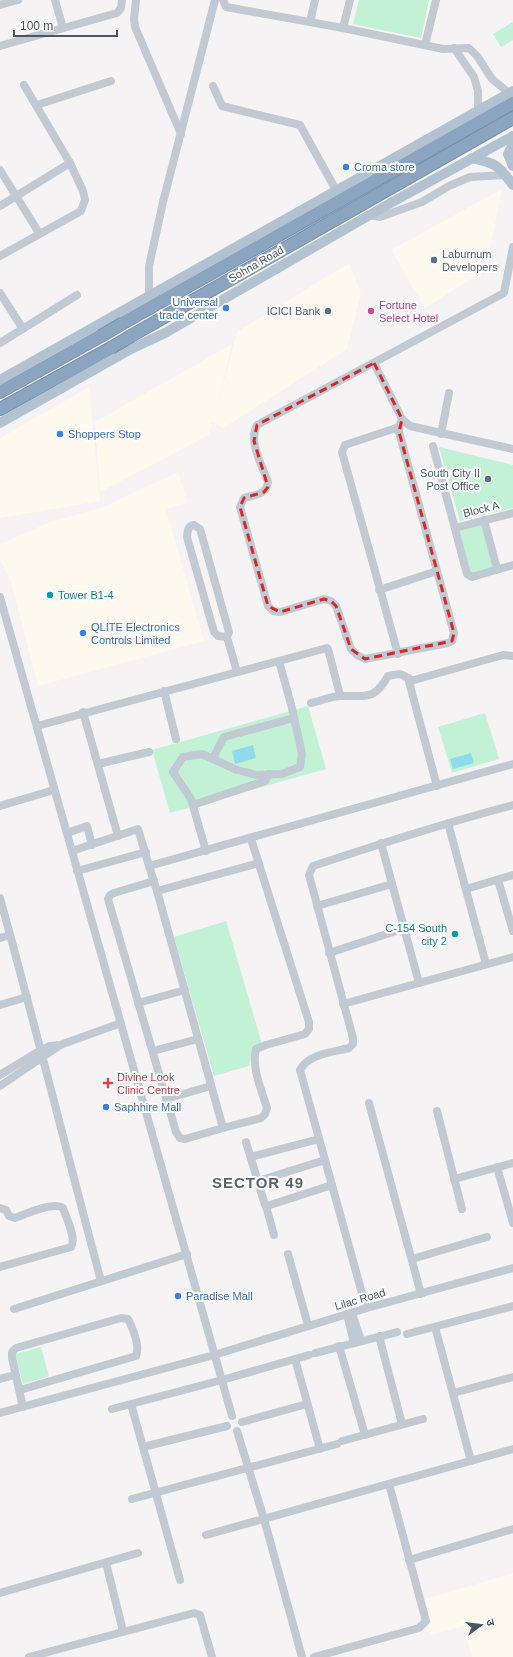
<svg xmlns="http://www.w3.org/2000/svg" width="513" height="1657" viewBox="0 0 513 1657" font-family="Arial,'Noto Sans Devanagari',sans-serif">
<style>
.commercial{fill:#fdf9ef}
.green{fill:#c3f1d5}
.water{fill:#90daee}
.lines{fill:none;stroke-linecap:round;stroke-linejoin:round}
.highway-casing{stroke:#7690ad;stroke-width:14}
.minor{stroke:#c1cad2;stroke-width:8}
.major{stroke:#b3c2d1;stroke-width:10}
.highway{stroke:#8ba5c1;stroke-width:12}
.highway-bridge-casing{stroke:#7690ad;stroke-width:14;stroke-linecap:butt}
.highway-bridge{stroke:#8ba5c1;stroke-width:12}
.marked{fill:none;stroke:#d62828;stroke-width:3;stroke-dasharray:8 5;stroke-linejoin:round}
.shop-dot{fill:#3f7fe0;stroke:#fff;stroke-width:1.5}
.service-dot{fill:#5c6f8a;stroke:#fff;stroke-width:1.5}
.hotel-dot{fill:#d1479c;stroke:#fff;stroke-width:1.5}
.culture-dot{fill:#0f9aa8;stroke:#fff;stroke-width:1.5}
.health-dot{fill:#e0444e;stroke:#fff;stroke-width:1.5}
.labels{text-anchor:middle;dominant-baseline:central;stroke-width:4;stroke-linejoin:round;paint-order:stroke}
.shop-label{font-size:11px;fill:#366cbe;stroke:#fff;text-anchor:start}
.service-label{font-size:11px;fill:#4e5e75;stroke:#fff;text-anchor:end}
.street-label{font-size:11px;fill:#4a5661;stroke:#fff}
.hotel-label{font-size:11px;fill:#b23c85;stroke:#fff;text-anchor:start}
.culture-label{font-size:11px;fill:#0d838f;stroke:#fff;text-anchor:start}
.health-label{font-size:11px;fill:#be3a42;stroke:#fff;text-anchor:start}
.district-label{font-size:15px;font-weight:bold;letter-spacing:1px;fill:#5f6368;stroke:#fff}
</style>
<rect width="100%" height="100%" fill="#f5f3f3"/>
<g class="commercial">
<path d="M 502,189 L 486,270 L 425,308 L 391,250 Z"/>
<path d="M 349,263 L 361,293 L 347,349 L 223,428 L 212,422 L 209,435 L 100,492 L 95,422 L 232,344 L 218,403 L 237,332 Z"/>
<path d="M 89,387 L 100,501 L 0,518 L 0,438 Z"/>
<path d="M 178,472 L 188,503 L 166,509 L 204,641 L 38,686 L 11,582 L 0,560 L 0,544 L 50,522 L 101,508 Z"/>
<path d="M 513,1573 L 513,1657 L 472,1657 L 464,1626 L 431,1635 L 422,1600 Z"/>
</g>
<g class="green">
<path d="M 359,0 L 429,0 L 421,38 L 353,24 Z"/>
<path d="M 513,22 L 513,40 L 501,47 L 493,34 Z"/>
<path d="M 439,447 L 513,465 L 513,508 L 460,521 Z"/>
<path d="M 481,523 L 493,569 L 471,575 L 459,529 Z"/>
<path d="M 308,706 L 326,769 L 170,813 L 152,750 Z"/>
<path d="M 485,713 L 499,759 L 452,773 L 438,727 Z"/>
<path d="M 226,921 L 262,1044 L 253,1047 L 249,1066 L 214,1076 L 174,937 Z"/>
<path d="M 41,1347 L 49,1376 L 23,1384 L 15,1354 Z"/>
</g>
<g class="water">
<path d="M 253,745 L 256,758 L 235,764 L 232,751 Z"/>
<path d="M 471,753 L 474,763 L 453,769 L 450,759 Z"/>
</g>
<g class="lines">
<defs>
<g id="highway">
<path d="M 123,323 L 513,103"/>
<path d="M 131,336 L 513,118"/>
<path d="M 0,392 L 101,336"/>
<path d="M 0,409 L 111,348"/>
</g>
</defs>
<use href="#highway" class="highway-casing"/>
<g class="minor">
<path d="M 55,0 L 63,28"/>
<path d="M 136,0 L 134,19 L 135,27 L 181,134"/>
<path d="M 223,0 L 226,7 L 343,28 L 443,49 L 469,48 L 477,56 L 492,79 L 509,93"/>
<path d="M 0,5 L 18,0"/>
<path d="M 310,22 L 315,0"/>
<path d="M 343,28 L 350,0"/>
<path d="M 425,45 L 436,0"/>
<path d="M 0,46 L 117,13 L 121,8 L 122,0"/>
<path d="M 454,48 L 474,77 L 478,91 L 478,111"/>
<path d="M 213,86 L 222,106 L 300,125 L 336,190"/>
<path d="M 37,105 L 111,81"/>
<path d="M 0,170 L 39,233"/>
<path d="M 0,206 L 70,163"/>
<path d="M 369,215 L 380,217 L 422,202 L 449,186 L 470,177 L 505,175"/>
<path d="M 0,256 L 81,211 L 85,200 L 83,191 L 70,163 L 24,85"/>
<path d="M 0,293 L 23,329"/>
<path d="M 149,296 L 149,266 L 163,202 L 215,0"/>
<path d="M 0,343 L 77,295"/>
<path d="M 374,363 L 402,419 L 410,426 L 513,449"/>
<path d="M 402,419 L 399,427 L 399,432 L 454,633 L 452,641 L 448,643 L 365,659 L 357,655 L 351,649 L 336,606 L 331,601 L 324,599 L 280,612 L 273,611 L 268,606 L 240,507 L 244,498 C 254,495 267,495 268,482 C 262,465 248,442 257,425 L 504,293 L 513,247"/>
<path d="M 441,434 L 449,393"/>
<path d="M 433,446 L 467,574 L 472,577 L 513,565"/>
<path d="M 484,520 L 497,569"/>
<path d="M 455,528 L 513,513"/>
<path d="M 379,590 L 437,571"/>
<path d="M 0,597 L 232,1416"/>
<path d="M 227,637 L 218,636 L 214,632 L 187,537 C 188,531 187,526 194,525 L 200,529 L 229,632 L 227,637 L 237,672"/>
<path d="M 398,654 L 342,452 L 345,445 L 399,427"/>
<path d="M 408,678 L 437,786"/>
<path d="M 164,691 L 176,739"/>
<path d="M 311,703 C 320,701 332,696 341,696 C 366,695 373,702 388,676 C 401,673 400,673 411,680 L 414,680 L 503,655 L 513,656"/>
<path d="M 83,712 L 118,836"/>
<path d="M 37,726 L 327,648 L 328,649 L 340,695"/>
<path d="M 213,758 L 224,737 L 294,718"/>
<path d="M 98,764 L 149,752"/>
<path d="M 193,805 L 265,781 L 269,774"/>
<path d="M 0,806 L 54,790"/>
<path d="M 448,823 L 486,964"/>
<path d="M 67,833 L 87,826 L 92,845"/>
<path d="M 381,843 L 419,983"/>
<path d="M 72,851 L 138,829 L 149,866"/>
<path d="M 206,851 L 191,799 L 173,772 L 183,757 L 202,754 L 237,770 L 256,775 L 282,774 L 300,767 L 302,754 L 292,708 L 279,661"/>
<path d="M 259,863 L 157,891 L 149,866 L 513,764"/>
<path d="M 77,871 L 146,852"/>
<path d="M 498,880 L 513,931"/>
<path d="M 154,881 L 114,893 L 110,895 L 108,899 L 176,1132 L 180,1138 L 185,1139 L 223,1128 L 157,891"/>
<path d="M 466,889 L 513,875"/>
<path d="M 0,898 C 35,1025 67,1153 101,1281"/>
<path d="M 317,906 L 392,884"/>
<path d="M 0,938 L 10,935"/>
<path d="M 329,953 L 405,928"/>
<path d="M 138,1003 L 185,990"/>
<path d="M 343,1004 L 513,957"/>
<path d="M 0,1005 L 27,997"/>
<path d="M 153,1051 L 198,1039"/>
<path d="M 0,1075 L 41,1050 L 50,1046 L 60,1045 L 121,1023"/>
<path d="M 0,1086 L 59,1046"/>
<path d="M 166,1099 L 211,1086"/>
<path d="M 369,1103 L 421,1294"/>
<path d="M 437,1111 L 462,1209"/>
<path d="M 223,1128 L 261,1118 L 265,1114 L 267,1108 C 262,1091 251,1067 256,1049 L 266,1045 L 305,1034 L 309,1029 L 309,1022 L 251,839"/>
<path d="M 246,1142 L 265,1205 L 267,1206 L 332,1185"/>
<path d="M 251,1157 L 319,1139"/>
<path d="M 497,1167 L 513,1223"/>
<path d="M 454,1179 L 513,1163"/>
<path d="M 258,1181 L 325,1160"/>
<path d="M 266,1206 L 274,1235"/>
<path d="M 0,1208 L 6,1210 L 9,1216 L 15,1218 C 26,1214 53,1201 63,1208 C 66,1217 77,1239 71,1247 L 0,1267"/>
<path d="M 288,1254 L 308,1325"/>
<path d="M 412,1259 L 487,1237"/>
<path d="M 365,1304 L 300,1070 C 308,1054 333,1052 349,1048 L 353,1044 L 353,1038 L 309,875 L 313,866 C 379,844 445,823 513,805"/>
<path d="M 14,1309 L 187,1254"/>
<path d="M 352,1313 L 361,1341"/>
<path d="M 347,1314 L 354,1343"/>
<path d="M 435,1327 L 471,1461"/>
<path d="M 407,1334 L 513,1306"/>
<path d="M 379,1336 L 402,1424"/>
<path d="M 339,1346 L 365,1435"/>
<path d="M 315,1353 L 397,1332"/>
<path d="M 295,1359 L 320,1449"/>
<path d="M 0,1379 L 15,1375"/>
<path d="M 20,1390 L 136,1356 C 140,1346 133,1329 128,1319 L 121,1318 L 16,1348 L 12,1352 L 12,1358 L 23,1407"/>
<path d="M 453,1393 L 513,1377"/>
<path d="M 131,1404 L 180,1580"/>
<path d="M 112,1409 L 222,1380 L 309,1355"/>
<path d="M 0,1413 L 214,1355 L 367,1308 L 513,1268"/>
<path d="M 242,1422 L 307,1404"/>
<path d="M 237,1431 L 264,1519 L 302,1657"/>
<path d="M 342,1441 L 423,1419"/>
<path d="M 143,1447 L 227,1426"/>
<path d="M 132,1499 L 337,1444"/>
<path d="M 206,1535 L 513,1449"/>
<path d="M 409,1560 L 513,1529"/>
<path d="M 106,1563 L 123,1631"/>
<path d="M 0,1593 L 138,1553"/>
<path d="M 29,1657 L 194,1613 L 200,1615 L 212,1657"/>
<path d="M 314,1657 L 419,1628 L 426,1621 L 389,1484"/>
</g>
<g class="major">
<path d="M 513,144 L 508,154 L 513,166"/>
<path d="M 472,158 C 496,163 499,166 513,185"/>
<path d="M 0,380 L 513,91"/>
<path d="M 0,423 L 131,349 L 165,333 L 387,205 L 513,136"/>
</g>
<use href="#highway" class="highway"/>
<defs>
<g id="highway-bridge">
<path d="M 101,336 L 123,323"/>
<path d="M 111,348 L 131,336"/>
</g>
</defs>
<use href="#highway-bridge" class="highway-bridge-casing"/>
<use href="#highway-bridge" class="highway-bridge"/>
</g>
<path class="marked" d="M 374,363 L 402,419 L 399,432 L 454,633 L 452,641 L 365,659 L 351,649 L 336,606 L 331,601 L 324,599 L 280,612 L 268,606 L 240,507 L 244,498 L 264,492 L 268,487 L 254,441 L 257,425 Z"/>
<g class="shop-dot">
<circle cx="346" cy="167" r="4"/>
<circle cx="226" cy="308" r="4"/>
<circle cx="60" cy="434" r="4"/>
<circle cx="83" cy="633" r="4"/>
<circle cx="106" cy="1107" r="4"/>
<circle cx="178" cy="1296" r="4"/>
</g>
<g class="service-dot">
<circle cx="434" cy="260" r="4"/>
<circle cx="328" cy="311" r="4"/>
<circle cx="488" cy="479" r="4"/>
</g>
<circle class="hotel-dot" cx="371" cy="311" r="4"/>
<g class="culture-dot">
<circle cx="50" cy="595" r="4"/>
<circle cx="455" cy="934" r="4"/>
</g>
<path class="health-dot" d="M106 1077h4v4h4v4h-4v4h-4v-4h-4v-4h4z"/>
<g class="labels">
<g class="shop-label">
<text x="354" y="167">Croma store</text>
<text x="218" y="302" text-anchor="end">Universal<tspan x="218" dy="13">trade center</tspan></text>
<text x="68" y="434">Shoppers Stop</text>
<text x="91" y="627">QLITE Electronics<tspan x="91" dy="13">Controls Limited</tspan></text>
<text x="114" y="1107">Saphhire Mall</text>
<text x="186" y="1296">Paradise Mall</text>
</g>
<g class="service-label">
<text x="442" y="254" text-anchor="start">Laburnum<tspan x="442" dy="13">Developers</tspan></text>
<text x="320" y="311">ICICI Bank</text>
<text x="480" y="473">South City II<tspan x="480" dy="13">Post Office</tspan></text>
</g>
<g class="street-label">
<text transform="translate(256 264) rotate(-30)">Sohna Road</text>
<text transform="translate(481 509) rotate(-14)">Block A</text>
<text transform="translate(360 1299) rotate(-16)">Lilac Road</text>
</g>
<g class="hotel-label">
<text x="379" y="305">Fortune<tspan x="379" dy="13">Select Hotel</tspan></text>
</g>
<g class="culture-label">
<text x="58" y="595">Tower B1-4</text>
<text x="447" y="928" text-anchor="end">C-154 South<tspan x="447" dy="13">city 2</tspan></text>
</g>
<g class="health-label">
<text x="117" y="1077">Divine Look<tspan x="117" dy="13">Clinic Centre</tspan></text>
</g>
<g class="district-label">
<text x="258" y="1182">SECTOR 49</text>
</g>
</g>
<g transform="translate(481 1625) rotate(75)" stroke="#ffffff" stroke-width="3" paint-order="stroke">
<path d="M0-3L7 15L0 10L-7 15Z" fill="#4a5661"/>
<text y="-6" font-size="11" font-weight="bold" text-anchor="middle" fill="#4a5661">उ</text>
</g>
<path d="M14 30v6h103v-6" fill="none" stroke="#4a5661" stroke-width="2"/>
<text x="20" y="30" font-size="12" fill="#4a5661" stroke="#ffffff" stroke-width="3" paint-order="stroke">100 m</text>
</svg>
